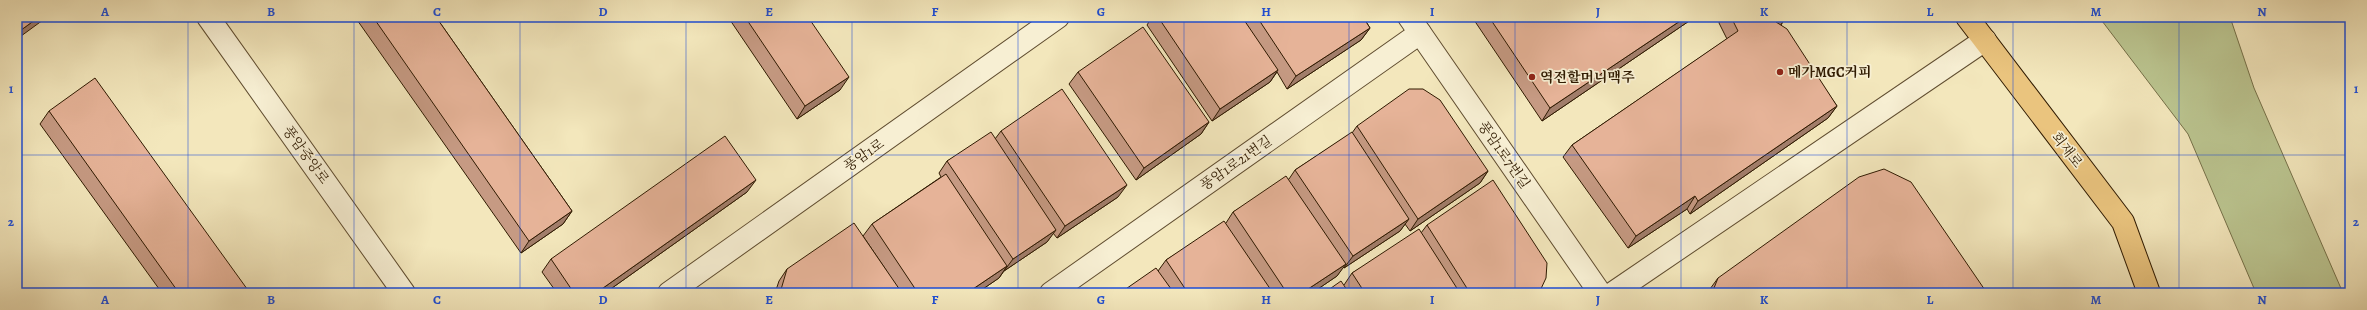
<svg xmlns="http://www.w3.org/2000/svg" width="2367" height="310" viewBox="0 0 2367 310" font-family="Alegreya,'Noto Serif KR',serif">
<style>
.green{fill:#bbc590;stroke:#757048}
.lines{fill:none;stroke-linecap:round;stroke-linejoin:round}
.minor-casing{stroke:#604d30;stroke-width:24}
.major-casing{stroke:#2f1a01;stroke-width:24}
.minor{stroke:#f7efd3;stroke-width:22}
.major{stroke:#eac47e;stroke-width:22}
.wall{fill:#c69a83;stroke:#2f1a01}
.shaded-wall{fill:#a17d6a;stroke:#2f1a01}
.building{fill:#e6b398;stroke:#2f1a01}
.grid{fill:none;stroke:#1d4ed8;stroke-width:1;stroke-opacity:0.55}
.poi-dot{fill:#8f2418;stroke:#f7efd3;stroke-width:1.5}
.labels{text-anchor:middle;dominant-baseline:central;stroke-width:3.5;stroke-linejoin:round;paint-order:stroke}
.poi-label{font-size:14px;font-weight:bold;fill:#2f1a01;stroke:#f7efd3;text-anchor:start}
.street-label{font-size:14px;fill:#2f1a01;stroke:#f7efd3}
.neatline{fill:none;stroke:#1d4ed8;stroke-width:1.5}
.grid-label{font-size:13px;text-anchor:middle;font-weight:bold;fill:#1d4ed8}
</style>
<rect width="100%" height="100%" fill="#f3e7bc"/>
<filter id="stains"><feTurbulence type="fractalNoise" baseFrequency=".005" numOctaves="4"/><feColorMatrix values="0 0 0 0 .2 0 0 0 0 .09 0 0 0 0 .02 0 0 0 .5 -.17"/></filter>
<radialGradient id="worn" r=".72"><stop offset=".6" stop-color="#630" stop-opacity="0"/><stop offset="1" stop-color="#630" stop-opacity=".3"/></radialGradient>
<path class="green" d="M 2099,17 L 2230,17 L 2254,88 L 2343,293 L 2256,293 L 2188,134 Z"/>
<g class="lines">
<defs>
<g id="minor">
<path d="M 208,17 L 404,293"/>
<path d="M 1409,17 L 1600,293"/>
<path d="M 669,293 L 1058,17"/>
<path d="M 1051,293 L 1420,33"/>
<path d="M 1613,293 L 1985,40"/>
</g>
<path id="major" d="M 1967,17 L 2123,222 L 2149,293"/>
</defs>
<use href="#minor" class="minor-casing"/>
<use href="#major" class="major-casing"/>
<use href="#minor" class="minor"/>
<use href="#major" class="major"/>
</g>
<g class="wall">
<path d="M 355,17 L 436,17 L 572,211 L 563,224 L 521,253 Z"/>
<path d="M 728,17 L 808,17 L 840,90 L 797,119 Z"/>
<path d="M 1152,17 L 1367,17 L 1365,20 L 1370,28 L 1361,40 L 1287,89 L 1277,72 L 1270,82 L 1212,121 L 1147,25 Z"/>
<path d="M 1472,17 L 1695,17 L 1542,121 Z"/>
<path d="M 1720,17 L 1751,17 L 1754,19 L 1786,17 L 1781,25 L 1837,106 L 1828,118 L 1690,214 L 1687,209 L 1628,248 L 1563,157 L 1572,145 L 1727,39 L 1719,23 Z"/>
<path d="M 1078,72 L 1209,122 L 1201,134 L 1136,180 L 1069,84 Z"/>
<path d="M 49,111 L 250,293 L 162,293 L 40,124 Z"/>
<path d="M 1357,126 L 1488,171 L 1480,183 L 1410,231 L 1405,224 L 1400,231 L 1344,268 L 1343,267 L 1337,276 L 1312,293 L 1120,293 L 1158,271 L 1166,260 L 1226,223 L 1233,212 L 1289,179 L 1295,170 L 1352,133 Z"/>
<path d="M 1001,131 L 1118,197 L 1057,238 L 1053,233 L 1047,242 L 1004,271 L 999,278 L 977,293 L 775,293 L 779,281 L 787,269 L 886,270 L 863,236 L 872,224 L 941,177 L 939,173 L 947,161 L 995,139 Z"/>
<path d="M 747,192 L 605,293 L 557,293 L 542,272 L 551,259 Z"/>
<path d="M 1427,225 L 1539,293 L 1324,293 L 1344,285 L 1352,273 L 1421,233 Z"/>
<path d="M 1718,278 L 1987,293 L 1709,293 L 1710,289 Z"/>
</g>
<g class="shaded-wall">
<path d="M 39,17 L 46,17 L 43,20 L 17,39 L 17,33 Z"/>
<path d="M 1362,17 L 1367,17 L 1363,23 Z"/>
<path d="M 1686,17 L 1695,17 L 1542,121 L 1550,108 Z"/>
<path d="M 1786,17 L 1778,29 L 1776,22 Z"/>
<path d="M 1370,28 L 1361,40 L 1287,89 L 1296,76 Z"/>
<path d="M 1278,70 L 1270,82 L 1212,121 L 1220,109 Z"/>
<path d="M 849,77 L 840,90 L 797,119 L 805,106 Z"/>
<path d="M 1837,106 L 1828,118 L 1690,214 L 1698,201 Z"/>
<path d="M 1209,122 L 1201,134 L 1136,180 L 1144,168 Z"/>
<path d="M 1488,171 L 1480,183 L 1410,231 L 1418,219 Z"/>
<path d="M 756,180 L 747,192 L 605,293 L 596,293 Z"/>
<path d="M 1127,185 L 1118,197 L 1057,238 L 1065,226 Z"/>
<path d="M 1695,196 L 1687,209 L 1628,248 L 1636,236 Z"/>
<path d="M 572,211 L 563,224 L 521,253 L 529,241 Z"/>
<path d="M 1409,219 L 1400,231 L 1344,268 L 1353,256 Z"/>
<path d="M 1056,230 L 1047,242 L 1004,271 L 1013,259 Z"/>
<path d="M 1346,264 L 1337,276 L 1312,293 L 1302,293 Z"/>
<path d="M 1007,266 L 999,278 L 977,293 L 967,293 Z"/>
</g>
<g class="building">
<path d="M 17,17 L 39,17 L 17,33 Z"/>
<path d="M 373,17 L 436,17 L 572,211 L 529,241 Z"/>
<path d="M 745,17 L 808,17 L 849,77 L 805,106 Z"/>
<path d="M 1158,17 L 1242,17 L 1278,70 L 1220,109 Z"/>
<path d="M 1257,17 L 1363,17 L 1370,28 L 1296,76 Z"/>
<path d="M 1489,17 L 1686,17 L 1550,108 Z"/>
<path d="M 1731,17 L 1751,17 L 1754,19 L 1757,17 L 1786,17 L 1776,22 L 1787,29 L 1837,106 L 1698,201 L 1695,196 L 1636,236 L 1572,145 L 1738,31 Z"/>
<path d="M 1143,27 L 1209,122 L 1144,168 L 1078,72 Z"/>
<path d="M 95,78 L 250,293 L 179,293 L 49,111 Z"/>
<path d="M 1062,89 L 1127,185 L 1065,226 L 1001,131 Z"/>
<path d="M 1409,89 L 1423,89 L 1440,100 L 1488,171 L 1418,219 L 1357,126 Z"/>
<path d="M 991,132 L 1056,230 L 1013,259 L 947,161 Z"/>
<path d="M 1352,132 L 1409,219 L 1353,256 L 1295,170 Z"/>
<path d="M 725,136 L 756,180 L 596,293 L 574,293 L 551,259 Z"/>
<path d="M 1884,169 L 1911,182 L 1987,293 L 1712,293 L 1718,278 L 1859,177 Z"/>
<path d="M 946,174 L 1007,266 L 967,293 L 918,293 L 872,224 Z"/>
<path d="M 1286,176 L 1346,264 L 1302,293 L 1287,293 L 1233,212 Z"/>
<path d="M 1493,180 L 1547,263 L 1546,278 L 1539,293 L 1470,293 L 1427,225 Z"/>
<path d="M 1224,221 L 1273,293 L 1188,293 L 1166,260 Z"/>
<path d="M 854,223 L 902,293 L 780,293 L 787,269 Z"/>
<path d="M 1419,229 L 1460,293 L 1365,293 L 1352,273 Z"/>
<path d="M 1156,268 L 1174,293 L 1120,293 Z"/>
<path d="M 1341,281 L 1349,293 L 1324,293 Z"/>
</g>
<path class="grid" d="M 188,17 L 188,293M 354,17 L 354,293M 520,17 L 520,293M 686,17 L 686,293M 852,17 L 852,293M 1018,17 L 1018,293M 1184,17 L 1184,293M 1349,17 L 1349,293M 1515,17 L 1515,293M 1681,17 L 1681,293M 1847,17 L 1847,293M 2013,17 L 2013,293M 2179,17 L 2179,293M 17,155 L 2350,155"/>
<g class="poi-dot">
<circle cx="1780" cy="72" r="4"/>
<circle cx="1532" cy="77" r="4"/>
</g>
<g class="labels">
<g class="poi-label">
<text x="1788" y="72">메가MGC커피</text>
<text x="1540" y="77">역전할머니맥주</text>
</g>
<g class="street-label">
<text transform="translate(2067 150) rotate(52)">회재로</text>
<text transform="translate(306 155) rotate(54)">풍암중앙로</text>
<text transform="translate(864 155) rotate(-35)">풍암1로</text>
<text transform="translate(1504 155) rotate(55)">풍암1로7번길</text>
<text transform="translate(1236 163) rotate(-35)">풍암1로21번길</text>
</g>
</g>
<rect width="2367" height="310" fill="none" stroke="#f3e7bc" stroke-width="44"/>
<rect x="22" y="22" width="2323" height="266" class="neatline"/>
<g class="grid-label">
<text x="105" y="16">A</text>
<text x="271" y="16">B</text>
<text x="437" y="16">C</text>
<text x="603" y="16">D</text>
<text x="769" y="16">E</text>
<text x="935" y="16">F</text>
<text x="1101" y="16">G</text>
<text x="1266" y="16">H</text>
<text x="1432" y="16">I</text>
<text x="1598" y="16">J</text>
<text x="1764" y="16">K</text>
<text x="1930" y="16">L</text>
<text x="2096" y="16">M</text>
<text x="2262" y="16">N</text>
<text x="11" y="93">1</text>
<text x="2356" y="93">1</text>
<text x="11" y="226">2</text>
<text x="2356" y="226">2</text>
<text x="105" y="304">A</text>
<text x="271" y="304">B</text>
<text x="437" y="304">C</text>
<text x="603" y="304">D</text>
<text x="769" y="304">E</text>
<text x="935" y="304">F</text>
<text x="1101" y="304">G</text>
<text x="1266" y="304">H</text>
<text x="1432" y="304">I</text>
<text x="1598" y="304">J</text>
<text x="1764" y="304">K</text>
<text x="1930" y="304">L</text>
<text x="2096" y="304">M</text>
<text x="2262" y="304">N</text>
</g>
<rect width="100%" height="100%" filter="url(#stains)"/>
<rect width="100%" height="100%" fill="url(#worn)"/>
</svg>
